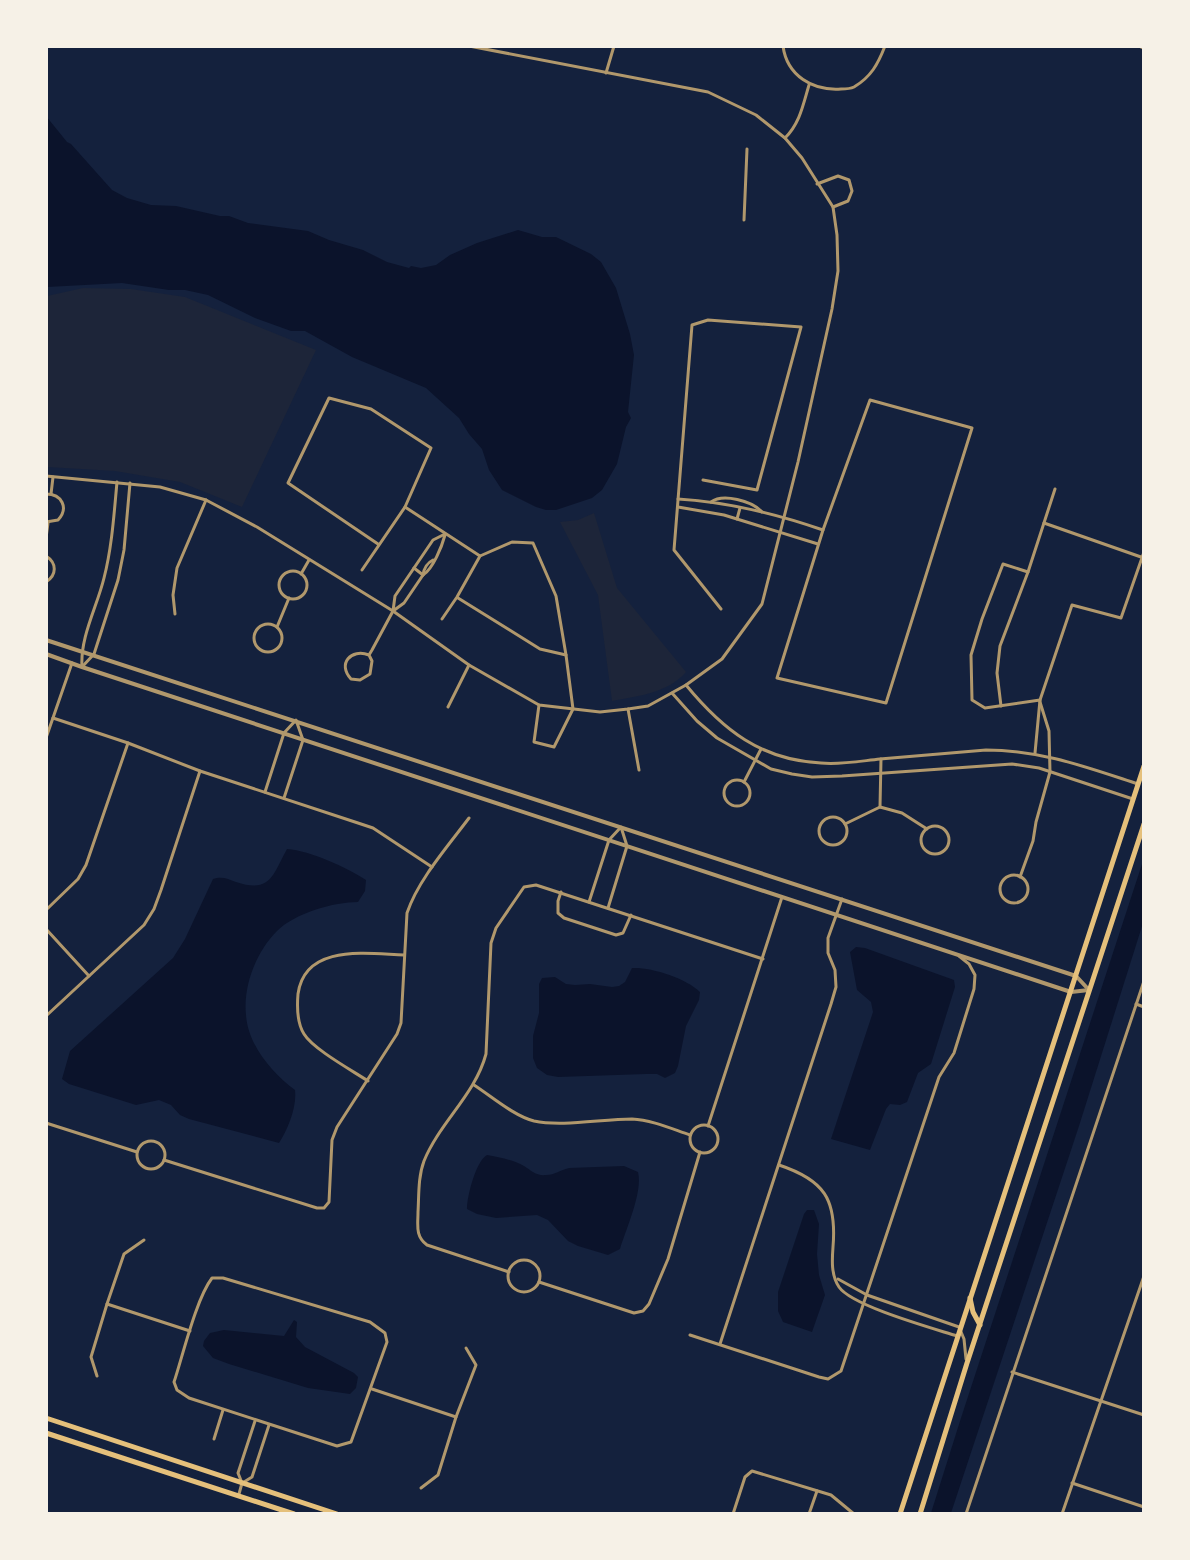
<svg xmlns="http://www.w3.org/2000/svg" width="1190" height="1560" viewBox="0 0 1190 1560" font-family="Lato,sans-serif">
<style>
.green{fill:#1d2539}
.water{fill:#0b132b}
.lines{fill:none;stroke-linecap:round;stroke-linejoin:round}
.minor{stroke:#b1986c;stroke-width:3}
.tertiary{stroke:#b1986c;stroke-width:4}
.secondary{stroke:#e5c07b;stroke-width:4.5}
.primary{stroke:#e5c07b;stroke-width:5}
</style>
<rect width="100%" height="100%" fill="#14213d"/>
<g class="green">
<path d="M 83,288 L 131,289 L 185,297 L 316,350 L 242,507 L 180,482 L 115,471 L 47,467 L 47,296 Z"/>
<path d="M 594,513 L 617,588 L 686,672 C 668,693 638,696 612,701 L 598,595 L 560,522 L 578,520 Z"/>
</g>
<g class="water">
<path d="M 46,116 L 67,142 L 71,144 L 112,190 L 127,198 L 151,205 L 176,206 L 220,216 L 229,216 L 248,223 L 308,231 L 329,240 L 363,250 L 387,262 L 409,268 L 411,266 L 421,268 L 436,265 L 450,255 L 477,243 L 518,230 L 542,237 L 556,237 L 591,254 L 601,262 L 616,288 L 630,334 L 634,355 L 628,412 L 631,418 L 626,427 L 617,464 L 602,490 L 592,498 L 556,510 L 546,510 L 536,507 L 502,490 L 489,470 L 482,449 L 469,434 L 459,418 L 426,388 L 352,357 L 305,331 L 291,331 L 255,318 L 208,295 L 185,290 L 169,290 L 122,283 L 47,287 Z"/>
<path d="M 287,849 C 311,851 346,867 366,880 L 365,891 L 358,902 C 334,902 295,913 277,931 C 256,952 243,986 246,1015 C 248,1045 272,1073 295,1090 C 297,1107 288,1129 279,1143 L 189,1119 L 180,1115 L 171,1105 L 159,1100 L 136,1105 L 69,1084 L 62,1079 L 70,1051 L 173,958 L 185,939 L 213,879 C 222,876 228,879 236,882 C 271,894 273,874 287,849 Z"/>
<path d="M 1143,861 L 1143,923 L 1079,1126 L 951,1513 L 931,1513 L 961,1418 Z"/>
<path d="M 856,947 L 865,948 L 954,980 L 955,987 L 931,1064 L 918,1073 L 907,1102 L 900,1105 L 890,1104 L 886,1109 L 870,1150 L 831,1139 L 873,1012 L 871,1002 L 857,990 L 850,952 Z"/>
<path d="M 632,968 C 651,967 686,978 700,992 L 699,1000 L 686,1026 L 678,1066 L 675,1073 L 665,1078 L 657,1074 L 646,1074 L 558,1077 L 547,1075 L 537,1068 L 533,1058 L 533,1036 L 539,1013 L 539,984 L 542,978 L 555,977 L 566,984 L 575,985 L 590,984 L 612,987 L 619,986 L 625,982 Z"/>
<path d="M 487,1155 C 499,1157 513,1160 524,1166 C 532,1171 536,1176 546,1175 C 555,1175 560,1170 569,1168 L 624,1166 L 638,1172 C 643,1192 626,1229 620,1249 L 608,1255 L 578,1246 L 568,1241 L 548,1220 L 537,1215 L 496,1218 L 477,1214 L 467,1209 C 467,1196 476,1161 487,1155 Z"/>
<path d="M 807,1210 L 814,1210 L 819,1224 L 817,1254 L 819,1275 L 825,1295 L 812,1332 L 783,1322 L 778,1311 L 778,1292 L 804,1214 Z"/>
<path d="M 294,1320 L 297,1322 L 296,1337 L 305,1347 L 354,1373 L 358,1377 L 356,1388 L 350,1394 L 308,1388 L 229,1364 L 213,1358 L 203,1346 L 204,1341 L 210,1333 L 224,1330 L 284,1336 Z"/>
</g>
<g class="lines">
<g class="minor">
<path d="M 783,46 C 787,76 813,91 841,89 C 846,89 850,89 854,87 C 871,77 878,64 885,46"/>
<path d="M 606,73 L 614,46"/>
<path d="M 785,138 C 800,123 803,105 809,85"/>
<path d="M 817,184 L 838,176 L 849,180 L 852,191 L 848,201 L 833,207"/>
<path d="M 744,220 L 747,149"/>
<path d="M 870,400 L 972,428 L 886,703 L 777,678 L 823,530 Z"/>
<path d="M 46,476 L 160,487 L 206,500 L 257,527 L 393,611 L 469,665 L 539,705 L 600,712 L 628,709 L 648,706 L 686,685 L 722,659 L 762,604 L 798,462 L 832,309 L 838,271 L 837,235 L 833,207 L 802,158 L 785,138 L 756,115 L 708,92 L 469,46"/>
<path d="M 703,480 L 757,490 L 801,327 L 708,320 L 692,325 L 674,550 L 721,609"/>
<path d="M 46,494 C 62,494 69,508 58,520 L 46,522"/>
<path d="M 51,494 L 53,477"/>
<path d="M 678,499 C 727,502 777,514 823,530"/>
<path d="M 711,502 C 723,493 752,501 762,512"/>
<path d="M 405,507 L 480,556"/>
<path d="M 678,507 L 724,515 L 818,544"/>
<path d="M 737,519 L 740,508"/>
<path d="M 1044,523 L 1141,557"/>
<path d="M 46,538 L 48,523"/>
<path d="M 46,556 C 57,563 57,575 46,582"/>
<path d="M 414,568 L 423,575"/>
<path d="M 362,570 L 405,507 L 431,448 L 371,409 L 329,398 L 288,483 L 378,544"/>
<circle cx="293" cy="585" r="14"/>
<path d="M 301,574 L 309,560"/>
<path d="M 423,575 C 433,569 442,546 445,535"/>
<path d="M 458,598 L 540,649 L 566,655"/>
<path d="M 393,611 L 404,603 L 423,575 C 424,568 427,563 433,560"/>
<path d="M 175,614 L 173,595 L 177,568 L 206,500"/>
<path d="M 442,619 L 457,597 L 480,556 L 512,542 L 533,543 L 556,596 L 566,655 L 573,709 L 554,747 L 534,742 L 539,705"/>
<circle cx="268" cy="638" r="14"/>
<path d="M 277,627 L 289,598"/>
<path d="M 369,655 L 372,661 L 370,674 L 360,680 L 351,679 C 337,664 351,648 369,655 L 372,650 L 393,611 L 395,596 L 433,540 L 445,534"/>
<path d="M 82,667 L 94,654 L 118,580 L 124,550 L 130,483"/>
<path d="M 82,667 C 80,637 97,607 104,578 C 112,547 114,514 117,482"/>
<path d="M 686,685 C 723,730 761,760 821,763 C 840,765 861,761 880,759 C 916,756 951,753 986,750 C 1041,750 1086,767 1138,784"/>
<path d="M 672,693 L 697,721 L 717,738 L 771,769 L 792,774 L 812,777 L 842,776 L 1012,764 L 1039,768 L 1133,799"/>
<path d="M 1040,700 L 985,708 L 972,700 L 971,655 L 982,619 L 1003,564 L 1028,572 L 1055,489"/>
<path d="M 1001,706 L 997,673 L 1000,646 L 1028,572"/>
<path d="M 448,707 L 469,665"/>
<path d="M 628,709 L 639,770"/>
<path d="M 53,718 L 128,743 L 200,771 L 358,823 L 373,828 L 432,867"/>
<path d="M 46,738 L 72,663"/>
<path d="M 1035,753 L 1040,700 L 1072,605 L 1121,618 L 1144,552"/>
<circle cx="737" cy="793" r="13"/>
<path d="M 744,782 L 761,749"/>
<path d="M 265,792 L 284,733 L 296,720 L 303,740 L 284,798"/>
<path d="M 880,807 L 881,759"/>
<circle cx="833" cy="831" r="14"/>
<path d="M 845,824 L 880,807 L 902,813 L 927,829"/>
<circle cx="935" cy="840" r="14"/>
<circle cx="1014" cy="889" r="14"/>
<path d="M 1020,877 L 1033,841 L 1036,822 L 1050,772 L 1049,731 L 1040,702"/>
<path d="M 561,892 L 558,901 L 558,913 L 564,918 L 616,935 L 623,933 L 631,915"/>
<path d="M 589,902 L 609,840 L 621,827 L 627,846 L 608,908"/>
<path d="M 46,910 L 78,879 L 86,865 L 128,743"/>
<path d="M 46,929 L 89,976"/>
<path d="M 1136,1004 L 1144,1007"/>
<path d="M 46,1016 L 144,925 L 154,909 L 161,890 L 200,771"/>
<path d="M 368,1081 C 353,1071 313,1049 304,1034 C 297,1023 297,1006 298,994 C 305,943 368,954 404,955"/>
<path d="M 474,1085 C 491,1096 514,1116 534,1121 C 562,1127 602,1119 632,1119 C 652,1120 672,1129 690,1135"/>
<path d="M 46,1123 L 137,1152"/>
<circle cx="704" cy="1139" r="14"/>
<path d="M 708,1126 L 782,897"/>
<circle cx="151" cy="1155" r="14"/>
<path d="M 164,1160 L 317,1208 L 324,1208 L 329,1202 L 332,1140 L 337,1127 L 397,1034 L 401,1023 L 407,913 C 418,880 448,846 469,818"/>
<path d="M 779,1165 C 824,1180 837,1199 833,1247 C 832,1260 831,1275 839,1287 C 852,1306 932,1328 957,1336"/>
<circle cx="524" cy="1276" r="16"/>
<path d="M 509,1272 L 427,1245 C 415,1236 418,1225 418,1212 C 419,1195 418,1177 424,1161 C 440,1122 475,1095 486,1054 L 491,943 L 496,928 L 524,887 L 536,885 L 763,959"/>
<path d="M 212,1278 L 223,1278 L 370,1322 L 385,1333 L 387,1342 L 351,1442 L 337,1446 L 189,1398 L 177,1390 L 174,1382 C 183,1355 196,1299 212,1278 Z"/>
<path d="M 838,1279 L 867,1295 L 959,1327 L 964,1339 L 966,1359"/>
<path d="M 539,1282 L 634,1313 L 643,1311 L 649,1304 L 668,1259 L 700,1152"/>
<path d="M 107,1304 L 190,1331"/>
<path d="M 690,1335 L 819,1377 L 828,1379 L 841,1371 L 939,1077 L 954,1053 L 974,989 L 975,975 L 969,964 L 959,956"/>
<path d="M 720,1344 L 831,1004 L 836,987 L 835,970 L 828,953 L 828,938 L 842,899"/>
<path d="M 1012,1372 L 1144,1415"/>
<path d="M 97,1376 L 91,1357 L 107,1304 L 124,1254 L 144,1240"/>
<path d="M 372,1389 L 456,1417"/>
<path d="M 214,1439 L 223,1410"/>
<path d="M 244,1482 L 252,1477 L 269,1425"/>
<path d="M 1072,1483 L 1144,1507"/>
<path d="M 421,1488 L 438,1475 L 456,1417 L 476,1365 L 466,1348"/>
<path d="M 239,1494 L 242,1483 L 238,1473 L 255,1421"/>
<path d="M 733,1514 L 745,1477 L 752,1471 L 831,1495 L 854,1514"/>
<path d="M 809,1514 L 817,1491"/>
<path d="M 966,1514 L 1144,981"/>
<path d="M 1062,1514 L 1144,1276"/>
</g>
<g class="tertiary">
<path d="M 46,640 L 1076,976 L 1089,990"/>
<path d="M 46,654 L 82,667 L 1071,992 L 1089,990"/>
</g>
<path class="secondary" d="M 1141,46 L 1144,47"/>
<g class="primary">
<path d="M 970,1298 L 973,1312 L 980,1325"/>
<path d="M 46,1418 L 337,1514"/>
<path d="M 46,1433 L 294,1514"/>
<path d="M 900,1514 L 1144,766"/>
<path d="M 920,1514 L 967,1363 L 1144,824"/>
</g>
</g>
<rect width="1190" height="1560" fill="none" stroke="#f6f1e7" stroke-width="96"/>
</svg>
